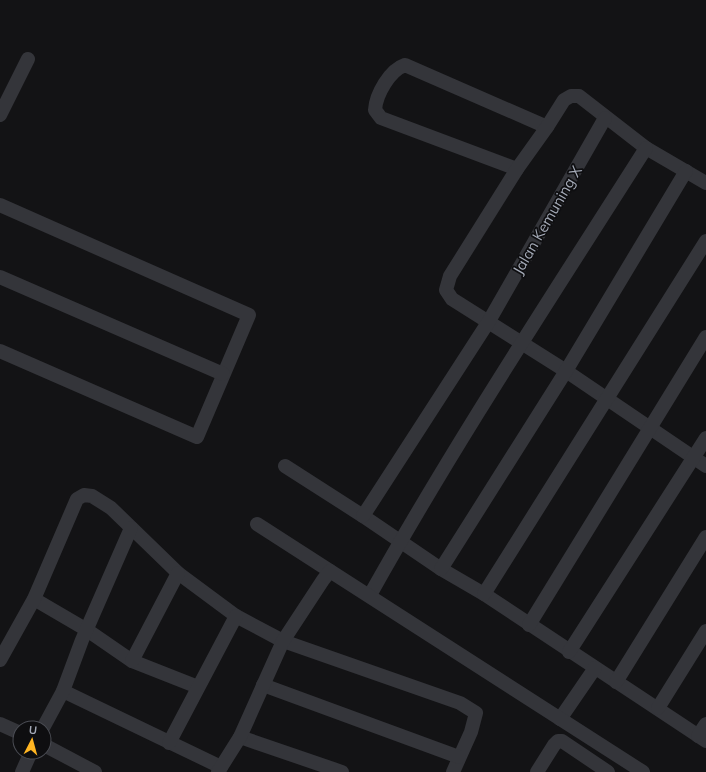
<svg xmlns="http://www.w3.org/2000/svg" width="706" height="772" viewBox="0 0 706 772" font-family="Mulish,sans-serif">
<style>
.lines{fill:none;stroke-linecap:round;stroke-linejoin:round}
.minor{stroke:#34353a;stroke-width:14}
.labels{text-anchor:middle;dominant-baseline:central;stroke-width:3.5;stroke-linejoin:round;paint-order:stroke}
.street-label{font-size:15px;fill:#a4aab7;stroke:#0e0e10}
</style>
<rect width="100%" height="100%" fill="#131315"/>
<g class="lines">
<g class="minor">
<path d="M 0,115 L 28,59"/>
<path d="M 517,169 L 381,118 L 375,110 C 376,94 390,70 405,65 L 547,127"/>
<path d="M 706,183 L 646,148 L 579,96 L 571,96 L 564,100 L 547,127 L 517,169 L 450,276 L 446,290 L 452,299 L 566,371 L 706,466"/>
<path d="M 0,205 L 249,315 L 197,437 L 0,351"/>
<path d="M 0,277 L 223,374"/>
<path d="M 285,466 L 363,516 L 441,569 L 484,594 L 706,741"/>
<path d="M 363,516 L 489,321 L 605,118"/>
<path d="M 257,524 L 330,571"/>
<path d="M 441,569 L 566,371 L 686,171"/>
<path d="M 484,594 L 706,241"/>
<path d="M 370,595 C 455,443 552,296 646,148"/>
<path d="M 34,599 L 87,630 L 132,661 L 198,687"/>
<path d="M 529,625 L 706,337"/>
<path d="M 569,652 L 706,438"/>
<path d="M 0,660 L 34,599 L 77,499 L 84,495 L 92,496 L 111,508 L 178,573 L 236,616 L 283,641 L 460,703 L 476,713 L 471,732 L 453,772"/>
<path d="M 132,661 L 178,573"/>
<path d="M 616,682 L 706,537"/>
<path d="M 263,685 L 459,757"/>
<path d="M 63,691 L 221,767"/>
<path d="M 658,708 L 706,631"/>
<path d="M 560,719 L 595,668"/>
<path d="M 0,724 L 20,733"/>
<path d="M 43,728 L 63,691 L 82,640 L 131,528"/>
<path d="M 698,736 L 706,724"/>
<path d="M 240,737 L 342,772"/>
<path d="M 169,743 L 236,616"/>
<path d="M 44,745 L 95,772"/>
<path d="M 22,772 L 31,752"/>
<path d="M 218,772 L 240,737 L 283,641 L 323,580 L 330,571 L 643,772"/>
<path d="M 537,772 L 554,745 L 558,741 L 562,741 L 608,772"/>
</g>
</g>
<g class="labels">
<g class="street-label">
<text transform="translate(547 220) rotate(-60)">Jalan Kemuning X</text>
</g>
</g>
<g transform="translate(32 740) rotate(6)"><circle r="19" fill="#0e0e10" stroke="#4a4c53"/>
<path d="M0-3L7 15L0 10L-7 15Z" fill="#ffb522"/>
<text y="-6" font-size="11" font-weight="bold" text-anchor="middle" fill="#a4aab7">U</text>
</g>
</svg>
